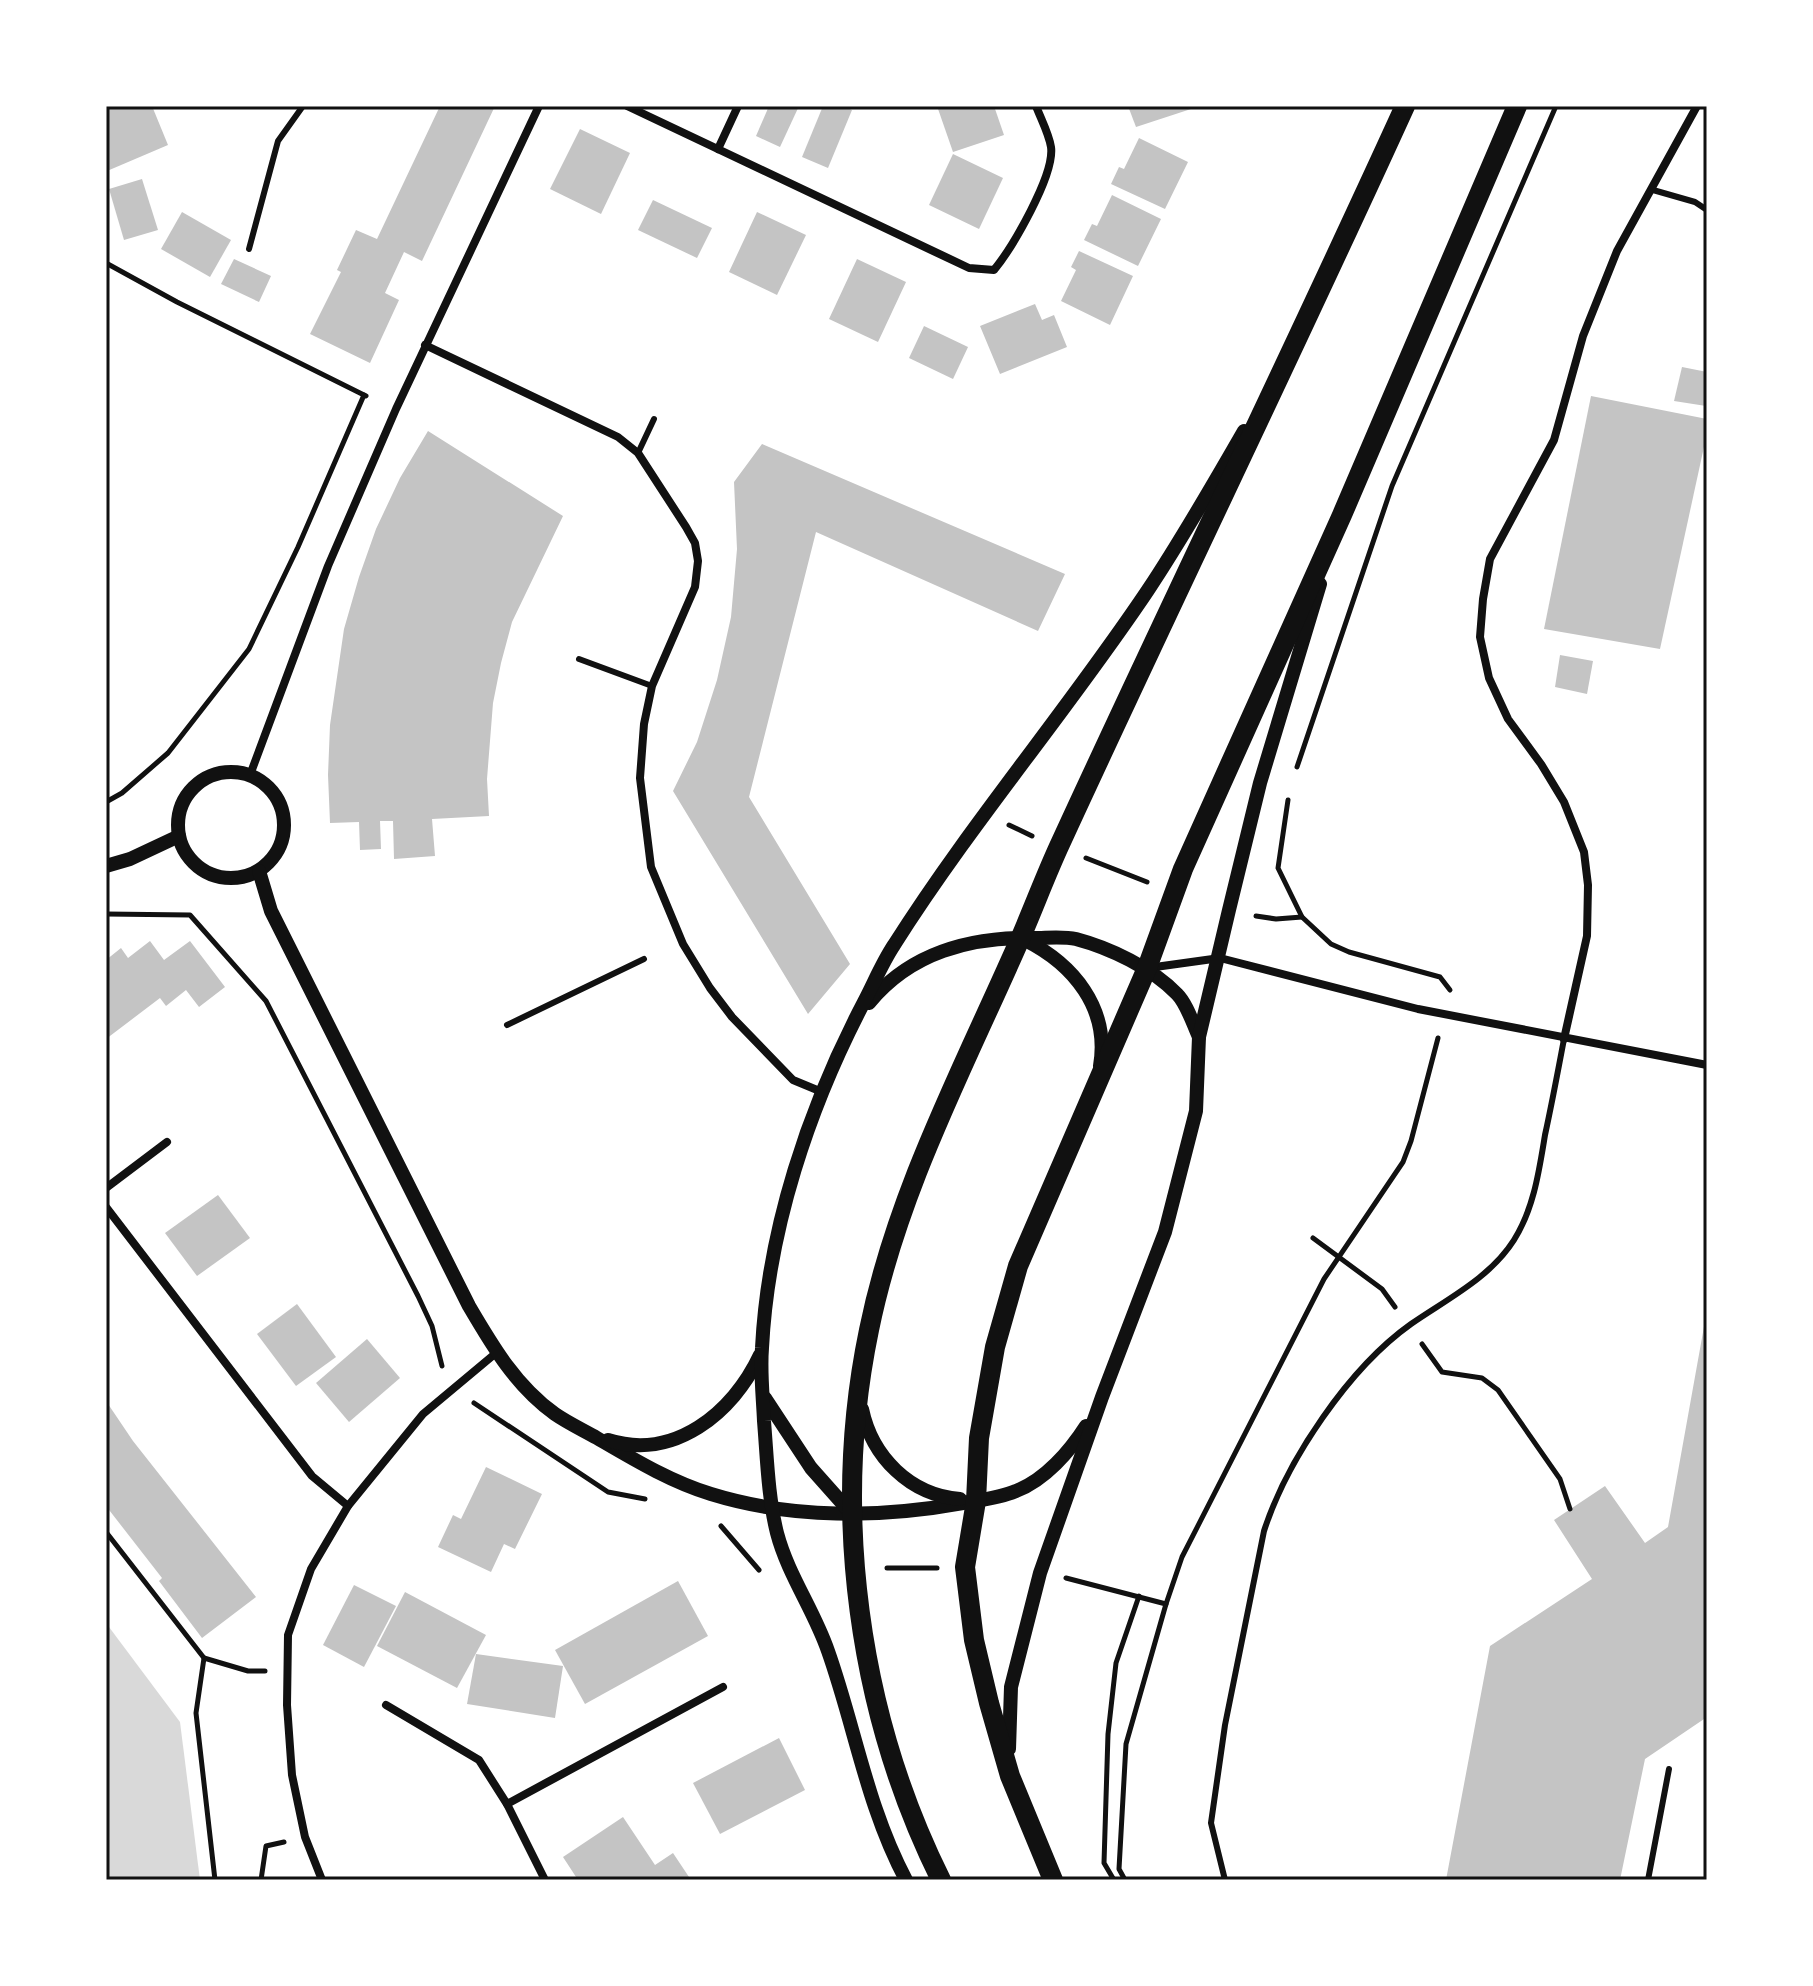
<svg xmlns="http://www.w3.org/2000/svg" width="1813" height="1986" viewBox="0 0 1813 1986" font-family="'PT Sans Narrow',sans-serif">
<style>
.water{fill:#d9d9d9}
.building{fill:#c4c4c4}
.lines{fill:none;stroke-linecap:round;stroke-linejoin:round}
.path{stroke:#111;stroke-width:5}
.service{stroke:#111;stroke-width:6}
.minor{stroke:#111;stroke-width:8}
.tertiary{stroke:#111;stroke-width:14}
.primary{stroke:#111;stroke-width:20}
.neatline{fill:none;stroke:#111;stroke-width:3}
</style>
<rect width="100%" height="100%" fill="#fff"/>
<path class="water" d="M 106,1623 L 180,1722 L 200,1880 L 106,1880 Z"/>
<g class="building">
<path d="M 106,106 L 152,106 L 168,145 L 107,171 Z"/>
<path d="M 440,106 L 495,106 L 422,261 L 404,252 L 385,293 L 399,300 L 370,363 L 310,334 L 341,272 L 337,270 L 356,230 L 377,239 Z"/>
<path d="M 769,106 L 799,106 L 780,147 L 756,136 Z"/>
<path d="M 823,106 L 842,106 L 852,110 L 828,168 L 802,157 Z"/>
<path d="M 937,106 L 994,106 L 1004,135 L 953,152 Z"/>
<path d="M 1128,106 L 1190,106 L 1191,109 L 1136,127 Z"/>
<path d="M 580,129 L 630,153 L 601,214 L 550,189 Z"/>
<path d="M 1139,138 L 1188,162 L 1165,209 L 1111,184 L 1119,167 L 1124,169 Z"/>
<path d="M 953,154 L 1003,178 L 979,229 L 929,205 Z"/>
<path d="M 142,179 L 158,230 L 124,240 L 109,189 Z"/>
<path d="M 1112,195 L 1161,219 L 1138,266 L 1084,240 L 1092,224 L 1097,226 Z"/>
<path d="M 653,200 L 712,228 L 697,258 L 638,230 Z"/>
<path d="M 182,212 L 231,240 L 210,277 L 161,249 Z"/>
<path d="M 757,212 L 806,235 L 777,295 L 729,272 Z"/>
<path d="M 1079,251 L 1133,276 L 1110,325 L 1061,301 L 1076,270 L 1071,267 Z"/>
<path d="M 234,259 L 271,276 L 259,302 L 221,284 Z"/>
<path d="M 857,259 L 906,282 L 878,342 L 829,319 Z"/>
<path d="M 1035,304 L 1042,320 L 1054,315 L 1067,347 L 1000,374 L 980,326 Z"/>
<path d="M 924,326 L 968,347 L 953,379 L 909,358 Z"/>
<path d="M 1682,367 L 1707,372 L 1706,406 L 1674,401 Z"/>
<path d="M 1591,396 L 1707,419 L 1707,433 L 1660,649 L 1544,629 Z"/>
<path d="M 428,431 L 563,516 L 512,622 L 501,663 L 493,703 L 487,779 L 489,816 L 432,819 L 435,856 L 394,859 L 393,821 L 380,821 L 381,849 L 360,850 L 359,822 L 330,823 L 328,775 L 330,725 L 344,629 L 359,577 L 376,529 L 400,478 Z"/>
<path d="M 762,444 L 1065,574 L 1038,631 L 816,532 L 749,797 L 850,964 L 808,1014 L 673,791 L 697,742 L 717,680 L 731,617 L 737,549 L 734,482 Z"/>
<path d="M 1560,655 L 1593,661 L 1587,694 L 1555,687 Z"/>
<path d="M 150,941 L 164,960 L 190,941 L 225,987 L 199,1007 L 186,990 L 166,1006 L 160,998 L 106,1039 L 106,960 L 121,948 L 128,958 Z"/>
<path d="M 218,1195 L 250,1238 L 197,1276 L 165,1233 Z"/>
<path d="M 297,1304 L 336,1357 L 296,1386 L 257,1334 Z"/>
<path d="M 1705,1321 L 1707,1717 L 1645,1759 L 1620,1880 L 1446,1880 L 1490,1646 L 1592,1579 L 1554,1520 L 1605,1486 L 1645,1543 L 1668,1527 Z"/>
<path d="M 367,1339 L 400,1378 L 349,1422 L 316,1383 Z"/>
<path d="M 106,1401 L 133,1441 L 256,1597 L 202,1638 L 159,1581 L 162,1578 L 106,1506 Z"/>
<path d="M 486,1467 L 542,1494 L 515,1549 L 504,1544 L 491,1572 L 438,1547 L 453,1515 L 461,1519 Z"/>
<path d="M 678,1581 L 708,1636 L 585,1704 L 555,1650 Z"/>
<path d="M 354,1585 L 396,1606 L 364,1667 L 323,1645 Z"/>
<path d="M 405,1592 L 486,1635 L 457,1688 L 377,1646 Z"/>
<path d="M 476,1654 L 563,1666 L 555,1718 L 467,1704 Z"/>
<path d="M 779,1738 L 805,1790 L 720,1834 L 693,1783 Z"/>
<path d="M 623,1817 L 655,1865 L 673,1853 L 691,1880 L 578,1880 L 563,1857 Z"/>
</g>
<g class="lines">
<g class="path">
<path d="M 106,263 L 177,302 L 366,396"/>
<path d="M 1297,767 L 1392,486 L 1556,106"/>
<path d="M 1288,800 L 1278,868 L 1302,917 L 1331,944 L 1349,952 L 1440,977 L 1450,990"/>
<path d="M 106,802 L 122,793 L 168,753 L 249,649 L 298,547 L 364,395"/>
<path d="M 1009,825 L 1032,836"/>
<path d="M 1086,858 L 1147,882"/>
<path d="M 106,914 L 190,915 L 266,1001 L 418,1296 L 432,1326 L 442,1366"/>
<path d="M 1256,916 L 1276,919 L 1302,917"/>
<path d="M 1313,1238 L 1382,1289 L 1395,1307"/>
<path d="M 1422,1344 L 1442,1372 L 1482,1378 L 1498,1390 L 1560,1479 L 1570,1509"/>
<path d="M 474,1403 L 608,1492 L 645,1499"/>
<path d="M 721,1526 L 759,1570"/>
<path d="M 106,1532 L 204,1658 L 196,1713 L 215,1880"/>
<path d="M 887,1568 L 937,1568"/>
<path d="M 1066,1578 L 1166,1604"/>
<path d="M 204,1658 L 248,1671 L 265,1671"/>
<path d="M 261,1880 L 266,1846 L 284,1842"/>
<path d="M 1114,1880 L 1104,1863 L 1108,1734 L 1116,1663 L 1139,1596"/>
<path d="M 1125,1880 L 1119,1869 L 1126,1744 L 1166,1604 L 1182,1557 L 1324,1279 L 1403,1162 L 1411,1141 L 1438,1038"/>
</g>
<g class="service">
<path d="M 1653,190 L 1695,202 L 1707,210"/>
<path d="M 249,249 L 278,141 L 303,106"/>
<path d="M 638,453 L 654,419"/>
<path d="M 579,659 L 652,686"/>
<path d="M 507,1025 L 644,959"/>
<path d="M 1225,1880 L 1211,1823 L 1225,1725 L 1264,1531 C 1287,1460 1349,1368 1411,1324 C 1447,1299 1490,1278 1514,1240 C 1534,1208 1539,1171 1545,1135 C 1552,1103 1558,1071 1564,1039"/>
<path d="M 1648,1880 L 1669,1769"/>
</g>
<g class="minor">
<path d="M 627,106 L 969,268 L 994,270 C 1012,248 1055,175 1051,147 C 1049,134 1041,119 1036,106"/>
<path d="M 718,149 L 738,106"/>
<path d="M 425,345 L 618,437 L 638,453 L 686,527 L 695,543 L 698,561 L 695,587 L 652,686 L 644,724 L 640,778 L 651,867 L 683,944 L 710,988 L 732,1017 L 793,1080 L 822,1092"/>
<path d="M 250,775 L 328,566 L 396,409 L 539,106"/>
<path d="M 1148,968 L 1220,958 L 1418,1009 L 1707,1065"/>
<path d="M 1564,1039 L 1587,936 L 1588,885 L 1584,852 L 1564,802 L 1541,764 L 1508,719 L 1489,678 L 1480,637 L 1483,599 L 1490,559 L 1554,440 L 1583,336 L 1617,251 L 1697,106"/>
<path d="M 106,1188 L 167,1142"/>
<path d="M 106,1207 L 312,1476 L 348,1506"/>
<path d="M 386,1705 L 479,1760 L 507,1804 L 545,1880"/>
<path d="M 507,1804 L 723,1687"/>
<path d="M 322,1880 L 305,1837 L 292,1775 L 287,1705 L 288,1635 L 311,1569 L 348,1506 L 423,1414 L 496,1353"/>
</g>
<g class="tertiary">
<circle cx="231" cy="825" r="53"/>
<path d="M 106,866 L 130,859 L 179,836"/>
<path d="M 259,871 L 271,911 L 469,1306 C 493,1347 516,1386 555,1414 C 568,1423 583,1430 597,1438 C 633,1459 671,1482 711,1494 C 792,1519 881,1518 963,1503 C 980,1500 1000,1498 1016,1491 C 1045,1480 1070,1451 1086,1426"/>
<path d="M 1025,940 C 1073,964 1110,1008 1100,1066"/>
<path d="M 869,1003 C 911,952 970,937 1033,938 C 1047,938 1063,936 1076,939 C 1110,948 1152,968 1177,994 C 1187,1004 1193,1024 1199,1037"/>
<path d="M 765,1398 L 811,1468 L 851,1513"/>
<path d="M 862,1409 C 872,1457 910,1495 960,1499"/>
<path d="M 608,1440 C 674,1461 733,1413 760,1355"/>
<path d="M 1009,1749 L 1011,1687 L 1040,1573 L 1102,1397 L 1165,1232 L 1196,1111 L 1199,1037 L 1229,910 L 1260,783 L 1320,584"/>
<path d="M 906,1880 C 867,1807 855,1727 828,1651 C 814,1610 788,1575 777,1533 C 768,1497 767,1457 764,1421 C 763,1397 760,1372 762,1348 C 768,1229 809,1107 864,1002 C 874,983 882,963 894,945 C 972,822 1067,711 1148,590 C 1182,539 1213,485 1244,431"/>
</g>
<g class="primary">
<path d="M 941,1880 C 858,1713 831,1513 869,1330 C 897,1192 964,1067 1020,939 C 1034,907 1046,874 1061,842 C 1174,596 1293,352 1405,106"/>
<path d="M 1053,1880 L 1010,1776 L 989,1703 L 974,1640 L 965,1567 L 976,1501 L 979,1438 L 995,1347 L 1018,1266 L 1147,968 L 1183,869 L 1342,515 L 1517,106"/>
</g>
</g>
<rect width="1813" height="1986" fill="none" stroke="#ffffff" stroke-width="216"/>
<rect x="108" y="108" width="1597" height="1770" class="neatline"/>
</svg>
